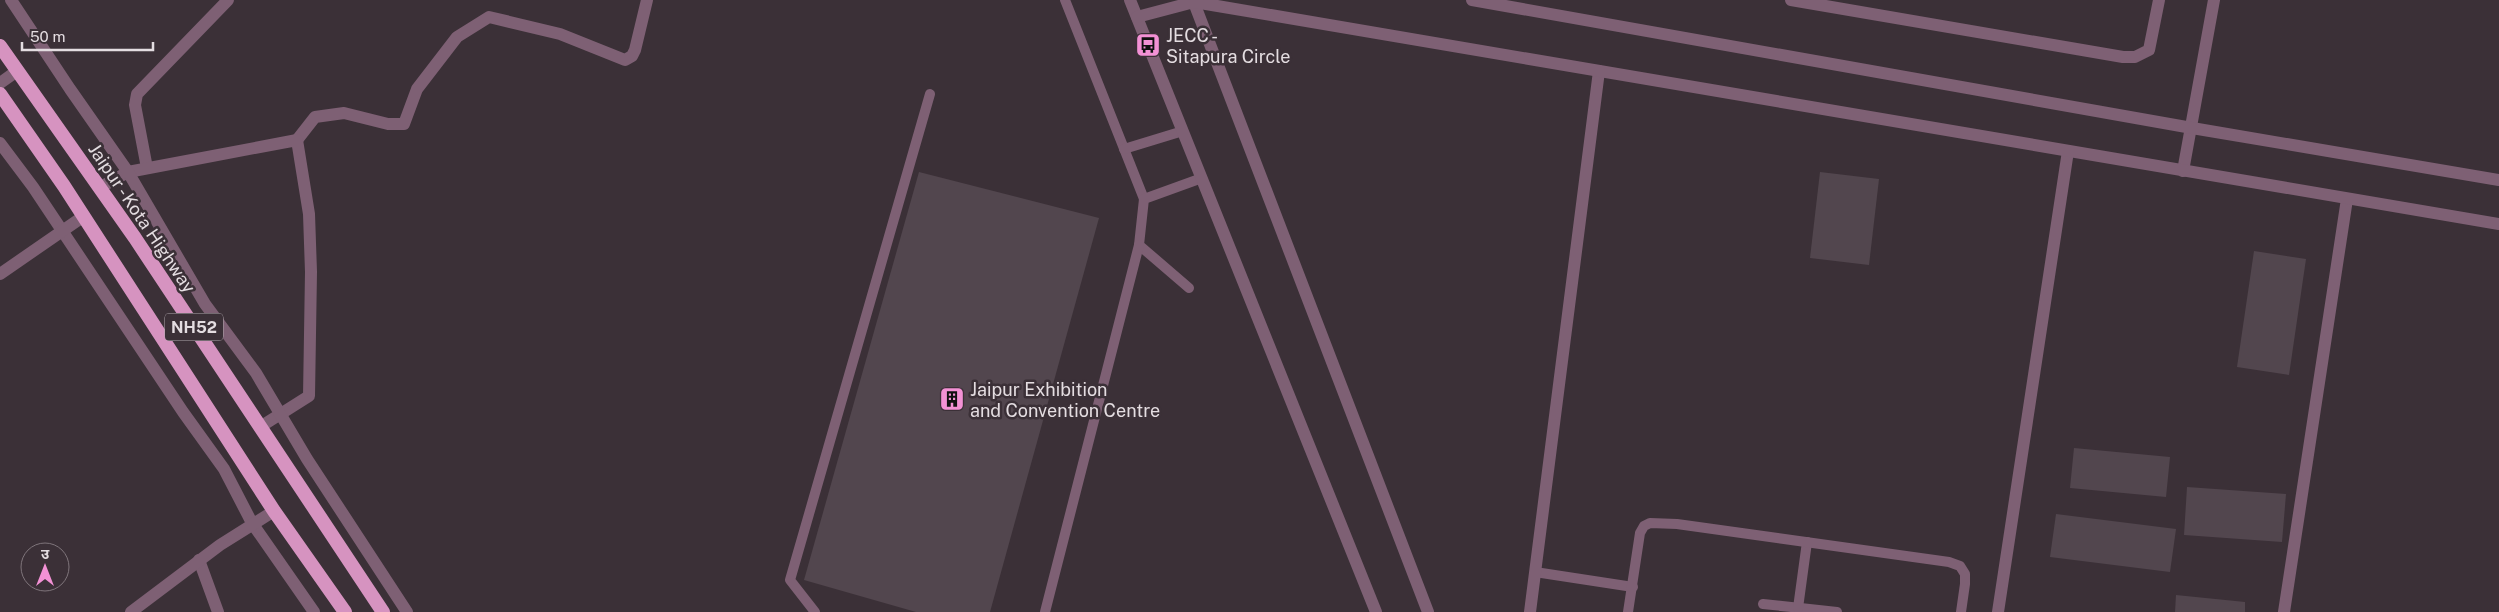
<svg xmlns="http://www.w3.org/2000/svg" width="2499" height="612" viewBox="0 0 2499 612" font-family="'Public Sans','Noto Sans Devanagari',sans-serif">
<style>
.building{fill:#52464e}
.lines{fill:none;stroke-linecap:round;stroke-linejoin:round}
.service{stroke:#7e6074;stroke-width:10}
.minor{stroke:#7e6074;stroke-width:12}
.tertiary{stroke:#7e6074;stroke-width:12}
.trunk{stroke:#d693c0;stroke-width:14}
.labels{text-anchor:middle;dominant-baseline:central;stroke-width:5;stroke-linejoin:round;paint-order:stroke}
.shield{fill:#3b3037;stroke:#b1a9ae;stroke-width:1}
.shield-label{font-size:16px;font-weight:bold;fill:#e4dde1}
.poi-label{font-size:18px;fill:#e4dde1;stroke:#3b3037;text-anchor:start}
.street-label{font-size:18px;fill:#e4dde1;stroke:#3b3037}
</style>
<rect width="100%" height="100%" fill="#3b3037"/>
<g class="building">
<path d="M 919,172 L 1099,218 L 990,612 L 916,612 L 804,580 Z"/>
<path d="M 1820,172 L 1879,179 L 1869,265 L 1810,258 Z"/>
<path d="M 2254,251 L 2306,259 L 2289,375 L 2237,367 Z"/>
<path d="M 2074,448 L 2170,457 L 2166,497 L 2070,488 Z"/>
<path d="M 2187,487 L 2286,494 L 2282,542 L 2184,535 Z"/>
<path d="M 2056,514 L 2176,529 L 2170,572 L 2050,557 Z"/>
<path d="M 2176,595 L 2245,602 L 2245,612 L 2175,612 Z"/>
</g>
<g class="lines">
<g class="service">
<path d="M 1065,0 L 1144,199"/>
<path d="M 1124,149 L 1183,131"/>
<path d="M 1189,288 L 1139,245 L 1144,199 L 1202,178"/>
<path d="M 1535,572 L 1633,587"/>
<path d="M 1763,604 L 1837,612"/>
<path d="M 1798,608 L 1807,542"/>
<path d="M 815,612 L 790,580 L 930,94"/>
<path d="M 1045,612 L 1139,245"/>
<path d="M 1628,612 L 1640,533 L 1644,526 L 1650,523 L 1677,524 L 1949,562 L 1960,566 L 1965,574 L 1965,584 L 1961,612"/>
</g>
<g class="minor">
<path d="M 1791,0 L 2123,57 L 2135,57 L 2149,50 L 2159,0"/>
<path d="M 0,83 L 17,71"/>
<path d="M 297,140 L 315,117 L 344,113 L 388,124 L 404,124 L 417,89 L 457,37 L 489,17 L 560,34 L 625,60 L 632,56 L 635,50 L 647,0"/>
<path d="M 0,143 L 33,187 L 183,412 L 224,469 L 252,523 L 314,612"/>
<path d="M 147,168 L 135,105 L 137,94 L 228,0"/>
<path d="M 2183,171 L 2214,0"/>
<path d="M 99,188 L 128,172 L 297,140 L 309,214 L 311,272 L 309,396 L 260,427"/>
<path d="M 0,274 L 84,216"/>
<path d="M 199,560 L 218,612"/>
<path d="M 131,612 L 220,545 L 274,511"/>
<path d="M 1530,612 L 1599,71"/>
<path d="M 1998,612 L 2068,151"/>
<path d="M 2284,612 L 2347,199"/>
</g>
<g class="tertiary">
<path d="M 11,0 L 70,89 L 128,172 L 205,304 L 256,373 L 307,459 L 407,612"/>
<path d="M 1130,0 L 1376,612"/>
<path d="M 1193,0 L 1428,612"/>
<path d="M 1472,0 L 2192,128 L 2499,180"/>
<path d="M 1137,17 L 1194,2 L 2499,224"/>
</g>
<g class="trunk">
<path d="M 0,46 L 135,238 L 383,612"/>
<path d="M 0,94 L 64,186 L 274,511 L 345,612"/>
</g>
</g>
<defs>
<symbol id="bus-square" viewBox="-11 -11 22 22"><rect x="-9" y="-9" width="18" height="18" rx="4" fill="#f391d5" stroke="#3b3037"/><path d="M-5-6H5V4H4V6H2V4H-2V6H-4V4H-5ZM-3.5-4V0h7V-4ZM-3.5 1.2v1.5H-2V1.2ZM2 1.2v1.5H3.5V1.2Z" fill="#111"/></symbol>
<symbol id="building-square" viewBox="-11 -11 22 22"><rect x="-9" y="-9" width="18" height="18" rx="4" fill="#f391d5" stroke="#3b3037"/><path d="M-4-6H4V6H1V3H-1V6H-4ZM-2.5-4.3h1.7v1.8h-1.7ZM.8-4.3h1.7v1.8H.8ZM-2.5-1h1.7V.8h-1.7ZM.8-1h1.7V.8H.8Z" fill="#111"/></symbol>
</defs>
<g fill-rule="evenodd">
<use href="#bus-square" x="1134" y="31" width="28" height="28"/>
<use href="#building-square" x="938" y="385" width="28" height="28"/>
</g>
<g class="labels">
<rect class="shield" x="165" y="313.5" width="58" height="27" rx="4"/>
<g class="shield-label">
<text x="194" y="327">NH52</text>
</g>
<g class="poi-label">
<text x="1166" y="35">JECC -<tspan x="1166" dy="21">Sitapura Circle</tspan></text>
<text x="970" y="389">Jaipur Exhibition<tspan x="970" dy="21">and Convention Centre</tspan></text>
</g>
<g class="street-label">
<text transform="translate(142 218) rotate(56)">Jaipur - Kota Highway</text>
</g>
</g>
<g transform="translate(45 567)"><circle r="24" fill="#3b3037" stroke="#7f757b"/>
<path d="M0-4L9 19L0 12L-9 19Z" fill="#f391d5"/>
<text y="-8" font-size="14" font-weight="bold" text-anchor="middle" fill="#e4dde1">उ</text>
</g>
<path d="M22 42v8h131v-8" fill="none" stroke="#e4dde1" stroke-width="2.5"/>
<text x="30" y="42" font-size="15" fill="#e4dde1" stroke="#3b3037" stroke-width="4" paint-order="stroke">50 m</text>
</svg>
